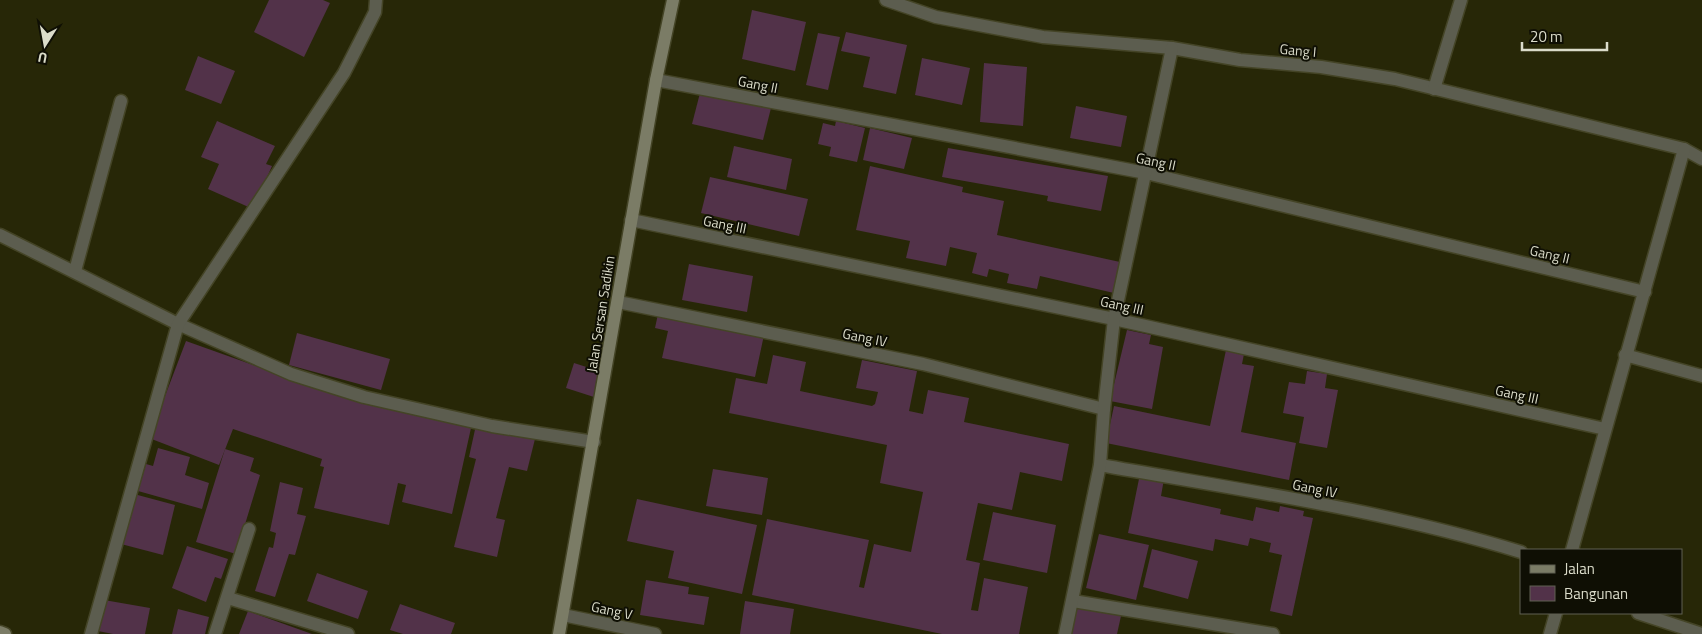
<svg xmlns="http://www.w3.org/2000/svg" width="1702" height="634" viewBox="0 0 1702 634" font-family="'Titillium Web',sans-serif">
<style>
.building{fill:#523249}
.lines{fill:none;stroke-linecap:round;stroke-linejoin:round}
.street-casing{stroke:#444426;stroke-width:15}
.secondary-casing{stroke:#444426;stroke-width:15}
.street{stroke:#5c5d4f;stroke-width:12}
.secondary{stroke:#7b7c66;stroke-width:12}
.labels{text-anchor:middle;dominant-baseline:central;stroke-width:4;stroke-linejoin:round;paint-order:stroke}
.street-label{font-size:14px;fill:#dbdcca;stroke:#0f0f04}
</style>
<rect width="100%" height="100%" fill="#272707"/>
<g class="building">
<path d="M 269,0 L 323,0 L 330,3 L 304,57 L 254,32 Z"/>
<path d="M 752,10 L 806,22 L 795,71 L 742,59 Z"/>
<path d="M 846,32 L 907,45 L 896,94 L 863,87 L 870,57 L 841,51 Z"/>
<path d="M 818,33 L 840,37 L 828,90 L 806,85 Z"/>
<path d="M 198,56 L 235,71 L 221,104 L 185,90 Z"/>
<path d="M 922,58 L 970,68 L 962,105 L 915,95 Z"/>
<path d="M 984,63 L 1027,67 L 1023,126 L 980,122 Z"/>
<path d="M 700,93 L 771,108 L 763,140 L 692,124 Z"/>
<path d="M 1076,106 L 1127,116 L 1121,147 L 1070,138 Z"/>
<path d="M 217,121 L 275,146 L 266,164 L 272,166 L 253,209 L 208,189 L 219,164 L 201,157 Z"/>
<path d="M 836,121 L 865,128 L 857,162 L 829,156 L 831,147 L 818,144 L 823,123 L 835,126 Z"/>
<path d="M 870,128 L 912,138 L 904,169 L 863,160 Z"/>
<path d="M 734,146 L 792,159 L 786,190 L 727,177 Z"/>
<path d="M 948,148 L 1108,176 L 1101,211 L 1047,201 L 1048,196 L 942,177 Z"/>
<path d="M 870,166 L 963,187 L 962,192 L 1004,201 L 997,235 L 1120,262 L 1114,293 L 1040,276 L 1037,289 L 1007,283 L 1009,274 L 989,269 L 987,277 L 972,273 L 977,253 L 950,247 L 946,266 L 906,258 L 910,241 L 856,230 Z"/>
<path d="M 710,177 L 808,199 L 799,236 L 701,213 Z"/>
<path d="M 689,264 L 753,276 L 747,312 L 682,300 Z"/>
<path d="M 658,314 L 764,335 L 755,377 L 662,358 L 668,331 L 655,328 Z"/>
<path d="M 1127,330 L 1151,335 L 1149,344 L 1163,347 L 1152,409 L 1110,401 Z"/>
<path d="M 297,333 L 390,359 L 381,390 L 289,365 Z"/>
<path d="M 186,341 L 343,397 L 471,428 L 452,514 L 402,502 L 406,485 L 398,483 L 389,525 L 314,508 L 324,467 L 320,466 L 322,459 L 233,429 L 219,465 L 149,438 Z"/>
<path d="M 1226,350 L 1244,354 L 1242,364 L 1254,366 L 1241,432 L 1296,443 L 1289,480 L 1106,443 L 1114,406 L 1210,426 Z"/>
<path d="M 773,355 L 806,362 L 800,391 L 872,406 L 875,404 L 878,392 L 856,388 L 862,360 L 917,371 L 909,411 L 923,414 L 928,390 L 969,398 L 964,422 L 1069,444 L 1062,481 L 1020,472 L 1012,510 L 978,503 L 966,560 L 980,563 L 971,610 L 978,611 L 984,578 L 1028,587 L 1019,634 L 942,634 L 752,595 L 767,519 L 869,540 L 859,587 L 864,588 L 874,544 L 911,552 L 923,492 L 880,483 L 887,445 L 729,413 L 736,378 L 767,384 Z"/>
<path d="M 574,363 L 605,373 L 597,398 L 566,388 Z"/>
<path d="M 1307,371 L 1327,374 L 1325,388 L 1338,390 L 1327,448 L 1299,443 L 1304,417 L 1283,413 L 1289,382 L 1305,384 Z"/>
<path d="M 476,425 L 535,439 L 527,471 L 509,467 L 496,518 L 505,520 L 497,557 L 454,547 L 476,459 L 469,457 Z"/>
<path d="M 158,448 L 190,457 L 185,475 L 209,483 L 202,509 L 138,491 L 146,464 L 153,466 Z"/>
<path d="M 225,449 L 254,458 L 250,471 L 260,475 L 236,554 L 196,542 Z"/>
<path d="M 713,469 L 768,478 L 762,515 L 706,506 Z"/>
<path d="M 1140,474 L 1164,479 L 1161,496 L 1221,509 L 1220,514 L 1253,521 L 1256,507 L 1279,512 L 1280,506 L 1304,511 L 1303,516 L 1313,518 L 1292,616 L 1270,611 L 1282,555 L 1269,552 L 1271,543 L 1250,538 L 1248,546 L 1215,539 L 1213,551 L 1128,533 Z"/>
<path d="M 280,482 L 303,488 L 297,514 L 306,516 L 295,555 L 289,554 L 275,597 L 255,591 L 269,547 L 273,548 L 276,533 L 270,531 Z"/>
<path d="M 134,494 L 175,505 L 163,555 L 121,544 Z"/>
<path d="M 637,499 L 757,525 L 742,594 L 668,578 L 674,551 L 627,541 Z"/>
<path d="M 993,512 L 1056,525 L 1047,573 L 983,560 Z"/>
<path d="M 1099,534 L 1149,545 L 1136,600 L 1086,588 Z"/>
<path d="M 187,546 L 228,559 L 221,579 L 215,577 L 206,602 L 172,588 Z"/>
<path d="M 1152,549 L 1198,561 L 1188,599 L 1143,587 Z"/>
<path d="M 317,573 L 368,591 L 358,619 L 307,601 Z"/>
<path d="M 646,580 L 689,587 L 688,594 L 709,597 L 704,625 L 640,615 Z"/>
<path d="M 104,600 L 150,608 L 145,634 L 113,634 L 98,631 Z"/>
<path d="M 745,601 L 794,609 L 790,634 L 740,634 Z"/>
<path d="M 400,604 L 455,623 L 451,634 L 403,634 L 390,630 Z"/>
<path d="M 1077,607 L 1121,616 L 1117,634 L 1071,634 Z"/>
<path d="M 178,609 L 209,617 L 205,634 L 172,634 Z"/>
<path d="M 248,611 L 312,634 L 239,634 Z"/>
</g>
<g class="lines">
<defs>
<g id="street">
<path d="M 886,0 L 936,17 L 1043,37 L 1172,48 L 1240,60 L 1321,67 L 1395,79 L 1684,149 L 1702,159"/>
<path d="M 656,80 L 1146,173 L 1645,292"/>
<path d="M 1434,89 L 1461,0"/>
<path d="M 631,220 L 1114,319 L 1605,429"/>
<path d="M 0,235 L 178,324 L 291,374 L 364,397 L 492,426 L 594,442"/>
<path d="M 75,271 L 121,101"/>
<path d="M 618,302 L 923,364 L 1104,409"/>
<path d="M 1625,355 L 1702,376"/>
<path d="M 1100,465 C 1241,490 1384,510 1521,552"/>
<path d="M 1572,550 L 1684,149"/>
<path d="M 228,598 L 348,634"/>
<path d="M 1073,601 L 1273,634"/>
<path d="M 1638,613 L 1702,634"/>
<path d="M 563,615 L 655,634"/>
<path d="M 91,634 L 178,324 L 344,73 L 375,12 L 376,0"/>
<path d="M 215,634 L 249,529"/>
<path d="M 1065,634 L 1100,465 L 1104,409 L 1114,319 L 1172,48"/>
<path d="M 1550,634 L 1556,613"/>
</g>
<g id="secondary">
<path d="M 0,632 L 5,634"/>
<path d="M 559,634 L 656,80 L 673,0"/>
</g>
</defs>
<use href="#street" class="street-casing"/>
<use href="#secondary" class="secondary-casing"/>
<use href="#street" class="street"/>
<use href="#secondary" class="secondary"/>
</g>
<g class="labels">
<g class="street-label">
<text transform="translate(1298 50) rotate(5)">Gang I</text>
<text transform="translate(758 84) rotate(11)">Gang II</text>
<text transform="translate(1156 161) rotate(12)">Gang II</text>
<text transform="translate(725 224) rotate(11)">Gang III</text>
<text transform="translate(1550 254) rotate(13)">Gang II</text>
<text transform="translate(1122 305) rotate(12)">Gang III</text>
<text transform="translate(600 314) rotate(-81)">Jalan Sersan Sadikin</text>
<text transform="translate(865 337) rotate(11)">Gang IV</text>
<text transform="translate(1517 394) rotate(12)">Gang III</text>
<text transform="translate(1315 488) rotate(11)">Gang IV</text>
<text transform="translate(612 610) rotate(12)">Gang V</text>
</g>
</g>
<rect x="1520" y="549" width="162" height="65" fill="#0f0f04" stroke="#616153"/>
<rect x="1530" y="565" width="25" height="8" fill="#7b7c66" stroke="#616153"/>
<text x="1564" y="574" font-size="15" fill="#dbdcca">Jalan</text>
<rect x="1530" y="586" width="25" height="15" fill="#523249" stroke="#616153"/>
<text x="1564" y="599" font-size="15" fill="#dbdcca">Bangunan</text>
<g transform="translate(45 45) rotate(191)" stroke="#0f0f04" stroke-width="4" paint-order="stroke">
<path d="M0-4L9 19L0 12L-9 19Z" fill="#dbdcca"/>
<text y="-8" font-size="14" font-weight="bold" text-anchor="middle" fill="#dbdcca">U</text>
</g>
<path d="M1522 42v8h85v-8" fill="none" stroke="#dbdcca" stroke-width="2.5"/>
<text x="1530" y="42" font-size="15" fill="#dbdcca" stroke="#0f0f04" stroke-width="4" paint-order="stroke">20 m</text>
</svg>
